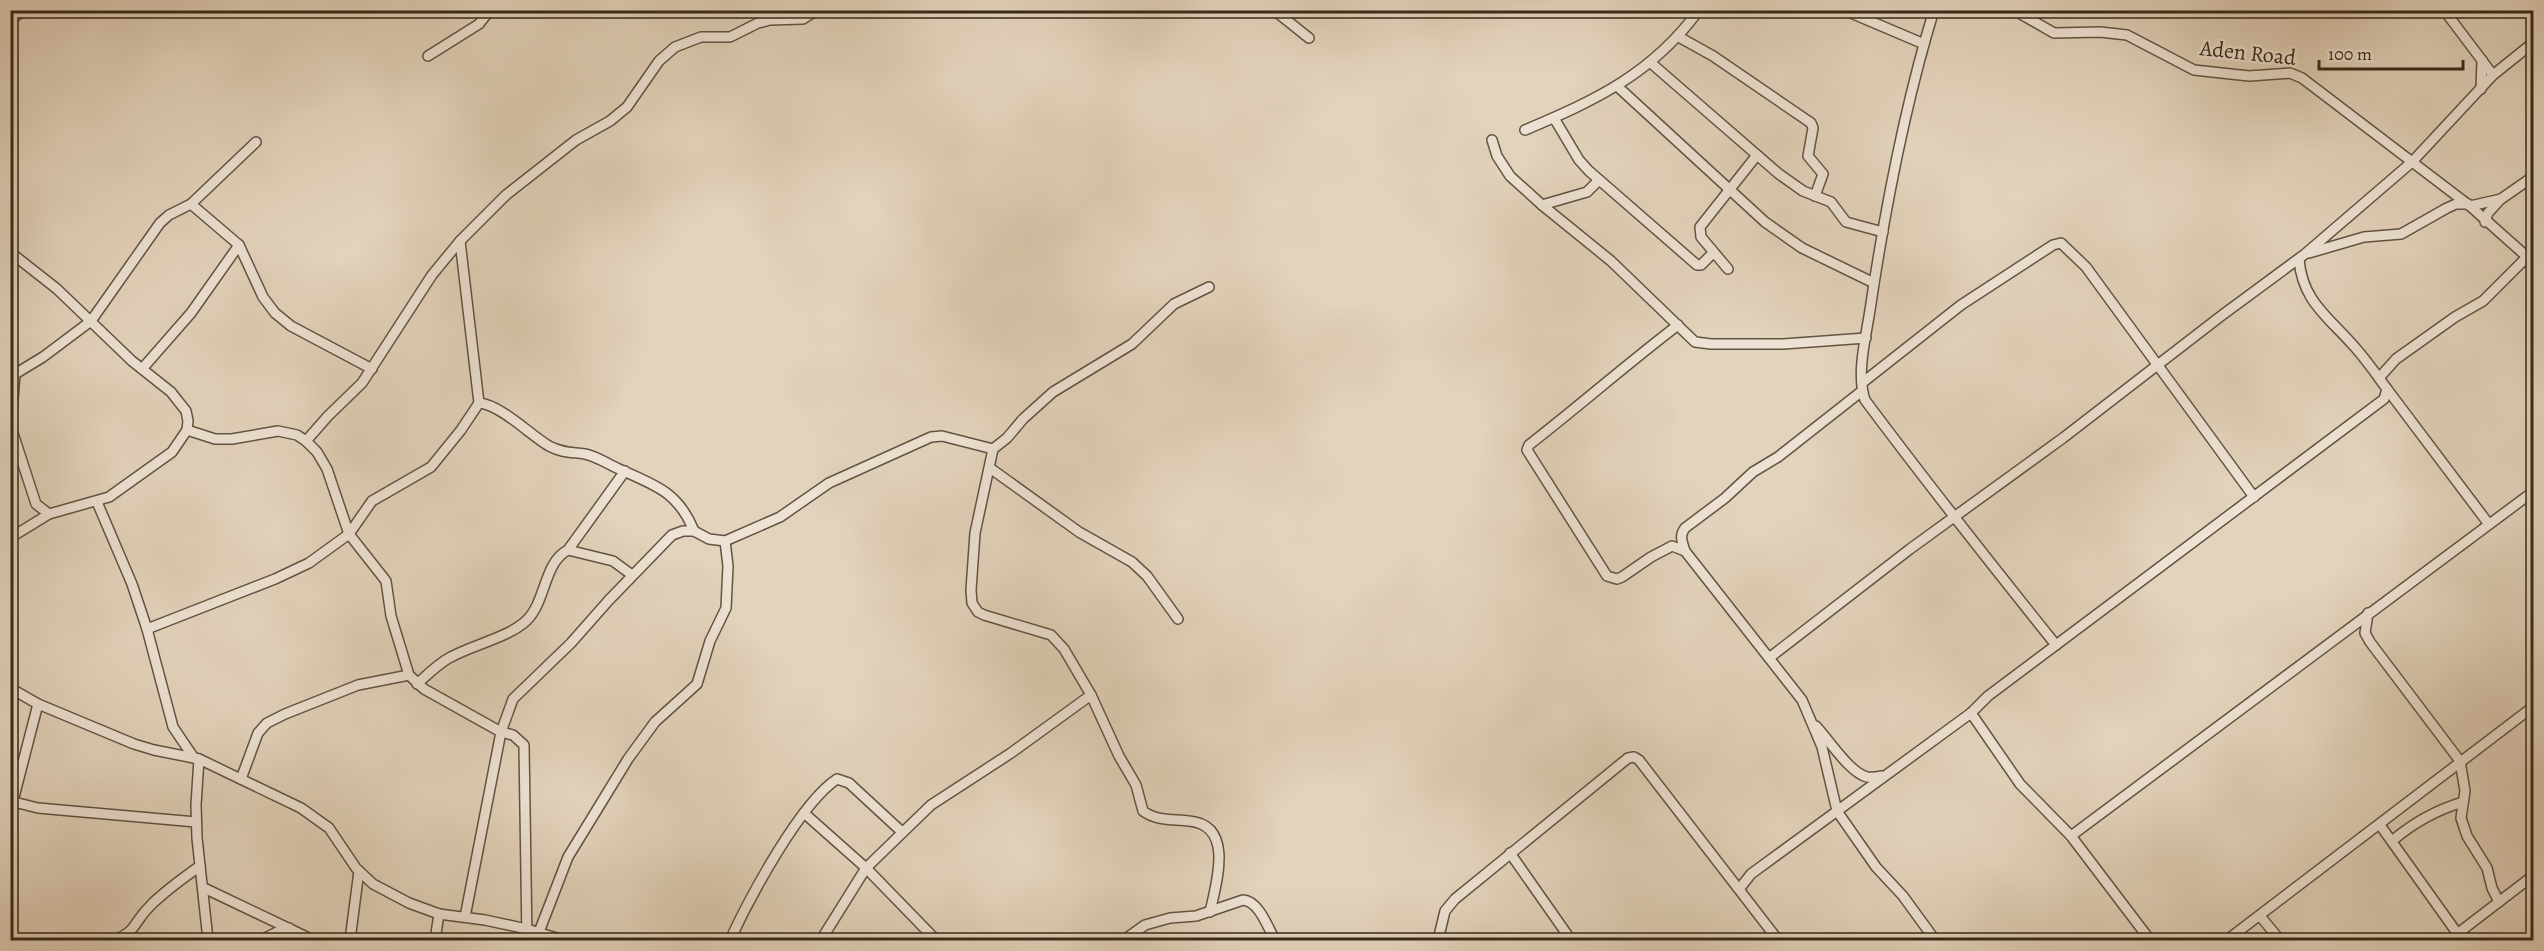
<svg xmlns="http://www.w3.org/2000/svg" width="2544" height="951" viewBox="0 0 2544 951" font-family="Alegreya,serif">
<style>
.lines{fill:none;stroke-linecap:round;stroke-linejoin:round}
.minor-casing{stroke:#615442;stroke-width:12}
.minor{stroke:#ede2d3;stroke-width:9}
.labels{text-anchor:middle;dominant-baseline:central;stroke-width:5;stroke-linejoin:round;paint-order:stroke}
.street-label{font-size:22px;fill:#362a1a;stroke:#ede2d3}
</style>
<rect width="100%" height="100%" fill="#e3d3bc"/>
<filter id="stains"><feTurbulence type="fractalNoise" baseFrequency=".00333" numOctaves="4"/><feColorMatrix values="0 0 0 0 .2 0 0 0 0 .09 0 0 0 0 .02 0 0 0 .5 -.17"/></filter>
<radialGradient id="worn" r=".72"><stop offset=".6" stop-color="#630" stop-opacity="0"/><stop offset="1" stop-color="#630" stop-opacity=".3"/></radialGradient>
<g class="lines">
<defs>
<g id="minor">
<path d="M 1274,10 L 1309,38"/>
<path d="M 1844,10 L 1924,44"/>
<path d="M 1934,10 C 1904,108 1885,209 1870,310 C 1866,337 1856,373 1865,400 C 1927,483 1991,564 2056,645"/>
<path d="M 2014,10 L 2054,33 L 2100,32 L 2127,35 L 2194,70 L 2249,76 L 2290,73 L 2302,78 L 2470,206 L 2534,263"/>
<path d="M 2444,10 L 2493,75"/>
<path d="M 10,20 L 25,10"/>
<path d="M 1679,37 L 1713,56 L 1811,123 L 1813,128 L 1808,156 L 1823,174 L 1815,196"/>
<path d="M 428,56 L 479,24 L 490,10"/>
<path d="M 1651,63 L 1779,174 L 1803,191 L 1831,202 L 1846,222 L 1883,232"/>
<path d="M 1617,86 L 1765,222 L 1802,248 L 1874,283"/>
<path d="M 2481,89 L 2482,60"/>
<path d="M 1554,118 L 1579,160 L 1589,171 L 1697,265 L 1701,265 L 1713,253"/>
<path d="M 1525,130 C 1596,100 1652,74 1699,10"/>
<path d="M 1492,140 L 1497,156 L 1510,176 L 1542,205 L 1611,261 L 1695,342 L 1711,344 L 1783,344 L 1866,338"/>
<path d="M 191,204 L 239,245 L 263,297 L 275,313 L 291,326 L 372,369"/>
<path d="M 1542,205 L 1587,192 L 1599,180"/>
<path d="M 2470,206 L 2501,199 L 2534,176"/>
<path d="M 2485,222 L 2488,213 L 2499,201"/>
<path d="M 460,241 L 479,403"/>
<path d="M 10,252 L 57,289 L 132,361 L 171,392 L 186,411 L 188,421 L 187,430 L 172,452 L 109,497 L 49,514 L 10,538"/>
<path d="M 2309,253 L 2364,237 L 2401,234 L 2447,208 L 2456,204 L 2468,204"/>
<path d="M 1728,269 L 1701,237 L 1700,227 L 1757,155"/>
<path d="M 1678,325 C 1627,364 1579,406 1529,445 L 1527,450 L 1607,576 L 1617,579 L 1622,577 L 1651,557 L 1672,546 L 1685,551"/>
<path d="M 142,369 L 191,313 L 239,245"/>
<path d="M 10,377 L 43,357 L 91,321 L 160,223 L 169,215 L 191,204 L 256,142"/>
<path d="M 2379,378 L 2396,359 L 2455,317 L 2483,301 L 2527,257"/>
<path d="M 1862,383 L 1961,305 L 2053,245 L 2061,243 L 2086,267 L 2254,497"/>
<path d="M 2387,389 L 2488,523"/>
<path d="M 1862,391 L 1778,457 L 1753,472 L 1725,498 L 1685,528 C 1679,536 1682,541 1685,551 L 1802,700 L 1822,747 L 1837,811 L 1876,867 L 1903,896 L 1935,940"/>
<path d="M 10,424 L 36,504 L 49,514"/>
<path d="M 11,424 L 15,374"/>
<path d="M 187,430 L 215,439 L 232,439 L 278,431 L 297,435 L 306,441 L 317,452 L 327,469 L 349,534 L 386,581 L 391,616 L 409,675 L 424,689 L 501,732 L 513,735 L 524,745 L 527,940"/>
<path d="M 306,441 L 328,416 L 362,383 L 432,275 L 460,241 L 506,195 L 576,140 L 610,121 L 627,107 L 659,61 L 675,47 L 701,37 L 730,37 L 758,23 L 770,20 L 803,19 L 817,10"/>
<path d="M 993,449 L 975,533 L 971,590 L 972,603 L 978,612 L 984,615 L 1051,635 L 1064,649 L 1091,695 L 1119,756 L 1136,785 L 1143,811 C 1156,821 1173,819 1189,821 C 1235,825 1216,884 1210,912"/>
<path d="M 990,468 L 1079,532 L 1132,562 L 1147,576 L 1178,619"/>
<path d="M 97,502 L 132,584 L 147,629 L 173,727 L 194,758"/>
<path d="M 568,550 L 625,471"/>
<path d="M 2368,613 L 2365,633 L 2370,642 L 2460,761 L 2465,791 L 2461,818 L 2467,836 L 2487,868 L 2492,888 L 2499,902"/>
<path d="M 147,629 L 275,579 L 309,563 L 349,534 L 372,501 L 431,467 L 461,430 L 479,403 C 501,405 529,434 549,446 C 562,453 572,452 585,454 C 596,456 608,464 619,469 C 654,485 678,491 694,531"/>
<path d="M 1769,658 L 1910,549 L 2063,438 L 2221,316 L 2305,254 L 2412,162 L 2493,75 L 2534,42"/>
<path d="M 417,684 C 427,675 438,664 449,658 C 472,645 510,637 527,620 C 546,601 544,562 568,550 L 613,561 L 632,575"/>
<path d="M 10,688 L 38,704 L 134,744 L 154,750 L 199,759 L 301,808 L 329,828 L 356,868 L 373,884 L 409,903 L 439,914 L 485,920 L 527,929 L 563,940"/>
<path d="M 1971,713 L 2020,784 L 2071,836 L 2150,940"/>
<path d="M 1816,726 C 1828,739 1850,773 1867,777 C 1872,778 1877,777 1882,776"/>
<path d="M 199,759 L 196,805 L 197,838 L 208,940"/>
<path d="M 241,779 L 258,733 L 267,723 L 285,714 L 358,685 L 409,675"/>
<path d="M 10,801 L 38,808 L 196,822"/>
<path d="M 13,801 L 38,704"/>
<path d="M 804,813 L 866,868 L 936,940"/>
<path d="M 2380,825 L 2462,940"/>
<path d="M 2071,836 L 2534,491"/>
<path d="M 2392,841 C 2413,823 2436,810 2463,802"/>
<path d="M 1510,853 L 1571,940"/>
<path d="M 204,888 L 313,940"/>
<path d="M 1740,888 L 1751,874 L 1971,713 L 1988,696 L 2384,399 L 2387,389 C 2376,374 2365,358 2352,344 C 2327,316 2302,300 2299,259"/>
<path d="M 2260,916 L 2280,940"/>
<path d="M 465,917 L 501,732 L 513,699 L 571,643 L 609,600 L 672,535 L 683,531 L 694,531 L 709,539 L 725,541 L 780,517 L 829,483 L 931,437 L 942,436 L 993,449 L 1007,438 L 1023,419 L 1053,392 L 1132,344 L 1174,304 L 1209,287"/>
<path d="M 539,932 L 568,857 L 628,759 L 655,722 L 697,684 L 710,641 L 726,608 L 728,566 L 725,541"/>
<path d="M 2457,934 L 2534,875"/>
<path d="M 114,940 C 138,931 133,922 151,905 C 166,890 183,878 200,866"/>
<path d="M 261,940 L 279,931 L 289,928"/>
<path d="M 350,940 L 359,871"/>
<path d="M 435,940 L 439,914"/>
<path d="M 730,940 C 749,899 800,803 837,779 L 849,783 L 902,832"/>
<path d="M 821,940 L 866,868 L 931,805 L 1011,753 L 1091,695"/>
<path d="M 1124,940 L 1145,925 L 1170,918 L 1196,916 L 1243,900 C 1259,901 1268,928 1275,940"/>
<path d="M 1438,940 L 1445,911 L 1455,899 L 1628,758 L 1634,757 L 1639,760 L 1778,940"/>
<path d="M 2227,940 L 2534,706"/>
</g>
</defs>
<use href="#minor" class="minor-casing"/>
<use href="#minor" class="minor"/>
</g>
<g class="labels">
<g class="street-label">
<text transform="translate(2248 53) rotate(6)">Aden Road</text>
</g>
</g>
<rect width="2544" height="951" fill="none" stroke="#e3d3bc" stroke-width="36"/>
<rect x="12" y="12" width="2520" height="927" fill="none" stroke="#362a1a" stroke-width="3"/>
<rect x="18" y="18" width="2508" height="915" fill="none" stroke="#362a1a" stroke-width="1.5"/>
<path d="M2319 60v9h144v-9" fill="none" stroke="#362a1a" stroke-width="3"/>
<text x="2328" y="60" font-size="18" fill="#362a1a" stroke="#ede2d3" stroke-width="4.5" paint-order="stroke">100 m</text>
<rect width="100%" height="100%" filter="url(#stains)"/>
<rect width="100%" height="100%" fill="url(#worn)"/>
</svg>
